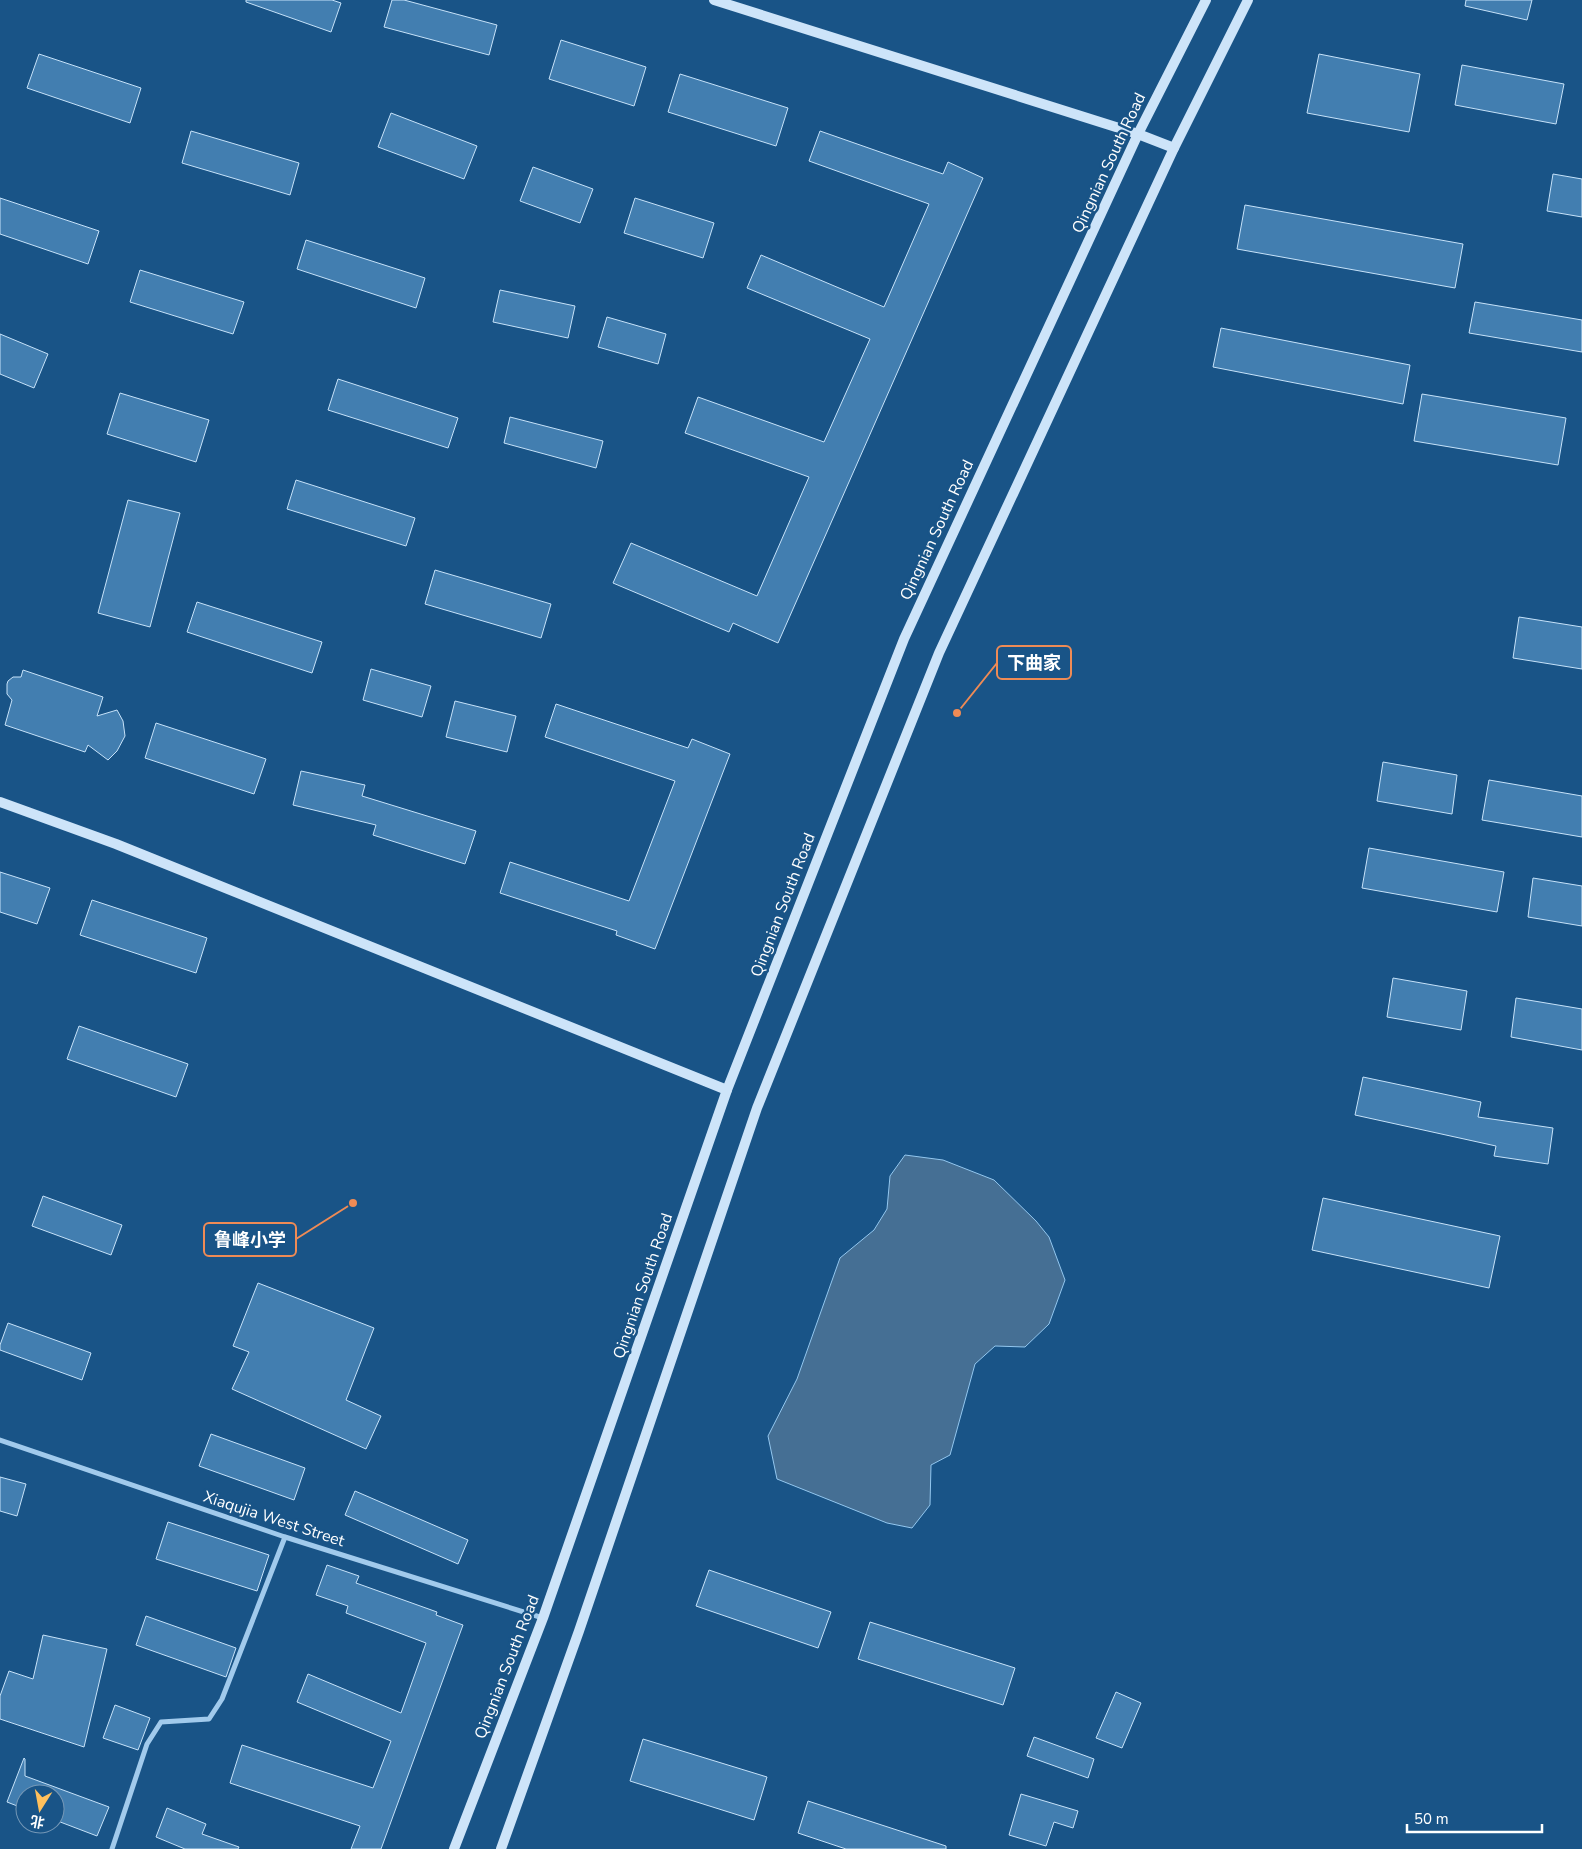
<svg xmlns="http://www.w3.org/2000/svg" width="1582" height="1849" viewBox="0 0 1582 1849" font-family="'Nunito Sans','Noto Sans SC',sans-serif">
<style>
.water{fill:#456f94;stroke:#93c7ef}
.building{fill:#427eb0;stroke:#c6e2f9}
.lines{fill:none;stroke-linecap:round;stroke-linejoin:round}
.street{stroke:#a1caec;stroke-width:5}
.secondary{stroke:#cde4f9;stroke-width:10}
.labels{text-anchor:middle;dominant-baseline:central;stroke-width:5;stroke-linejoin:round;paint-order:stroke}
.street-label{font-size:16px;fill:#fff;stroke:#195487}
.leader{fill:none;stroke:#ef8b55;stroke-width:2}
.callout-dot{fill:#ef8b55;stroke:#195487;stroke-width:2}
.callout{fill:#195487;stroke:#ef8b55;stroke-width:2}
.callout-label{font-size:18px;text-anchor:middle;font-weight:bold;fill:#fff}
</style>
<rect width="100%" height="100%" fill="#195487"/>
<path class="water" d="M 905,1155 L 943,1160 L 994,1180 L 1036,1221 L 1049,1237 L 1065,1280 L 1049,1324 L 1025,1347 L 995,1346 L 975,1364 L 950,1455 L 931,1465 L 930,1505 L 912,1528 L 887,1523 L 777,1479 L 768,1436 L 797,1379 L 840,1258 L 874,1230 L 887,1209 L 890,1176 Z"/>
<g class="building">
<path d="M 246,0 L 332,0 L 341,3 L 331,32 L 246,2 Z"/>
<path d="M 392,0 L 404,0 L 497,25 L 489,55 L 384,27 Z"/>
<path d="M 1466,0 L 1532,0 L 1527,20 L 1465,6 Z"/>
<path d="M 561,40 L 646,67 L 634,106 L 549,79 Z"/>
<path d="M 39,54 L 141,88 L 130,123 L 27,88 Z"/>
<path d="M 1319,54 L 1420,74 L 1409,132 L 1307,113 Z"/>
<path d="M 1462,65 L 1564,84 L 1556,124 L 1455,105 Z"/>
<path d="M 680,74 L 788,108 L 776,146 L 668,112 Z"/>
<path d="M 391,113 L 477,146 L 464,179 L 378,147 Z"/>
<path d="M 191,131 L 299,163 L 290,195 L 182,163 Z"/>
<path d="M 820,131 L 943,174 L 948,162 L 983,178 L 778,643 L 733,623 L 729,632 L 613,583 L 631,543 L 757,596 L 809,477 L 685,433 L 698,397 L 824,442 L 870,339 L 747,288 L 761,255 L 884,307 L 929,204 L 809,161 Z"/>
<path d="M 533,167 L 593,189 L 580,223 L 520,201 Z"/>
<path d="M 1553,174 L 1582,179 L 1582,217 L 1547,211 Z"/>
<path d="M 0,198 L 99,231 L 88,264 L 0,234 Z"/>
<path d="M 635,198 L 714,223 L 703,258 L 624,233 Z"/>
<path d="M 1245,205 L 1463,244 L 1455,288 L 1237,249 Z"/>
<path d="M 306,240 L 425,278 L 416,308 L 297,269 Z"/>
<path d="M 140,270 L 244,302 L 233,334 L 130,302 Z"/>
<path d="M 500,290 L 575,306 L 568,338 L 493,322 Z"/>
<path d="M 1475,302 L 1582,320 L 1582,352 L 1469,333 Z"/>
<path d="M 607,317 L 666,334 L 658,364 L 598,347 Z"/>
<path d="M 1221,328 L 1410,365 L 1403,404 L 1213,367 Z"/>
<path d="M 0,334 L 48,354 L 34,388 L 0,374 Z"/>
<path d="M 338,379 L 458,418 L 448,448 L 328,410 Z"/>
<path d="M 120,393 L 209,420 L 196,462 L 107,434 Z"/>
<path d="M 1422,394 L 1566,418 L 1558,465 L 1414,441 Z"/>
<path d="M 510,417 L 603,441 L 596,468 L 504,443 Z"/>
<path d="M 296,480 L 415,518 L 406,546 L 287,509 Z"/>
<path d="M 128,500 L 180,513 L 150,627 L 98,613 Z"/>
<path d="M 435,570 L 551,604 L 541,638 L 425,604 Z"/>
<path d="M 197,602 L 322,642 L 312,673 L 187,632 Z"/>
<path d="M 1519,617 L 1582,627 L 1582,669 L 1513,658 Z"/>
<path d="M 371,669 L 431,686 L 422,717 L 363,700 Z"/>
<path d="M 23,670 L 103,697 L 97,716 L 117,710 L 123,721 L 125,736 L 117,751 L 108,760 L 88,745 L 85,752 L 5,725 L 12,700 L 7,694 L 7,684 L 8,681 L 13,677 L 21,677 Z"/>
<path d="M 455,701 L 516,716 L 507,752 L 446,737 Z"/>
<path d="M 556,704 L 688,748 L 692,739 L 730,754 L 655,949 L 616,935 L 617,931 L 500,893 L 510,862 L 629,901 L 675,781 L 545,737 Z"/>
<path d="M 156,723 L 266,759 L 254,794 L 145,758 Z"/>
<path d="M 1383,762 L 1457,775 L 1452,814 L 1377,801 Z"/>
<path d="M 301,771 L 365,785 L 362,796 L 476,831 L 465,864 L 373,835 L 376,825 L 293,805 Z"/>
<path d="M 1489,780 L 1582,796 L 1582,837 L 1482,820 Z"/>
<path d="M 1369,848 L 1504,872 L 1497,912 L 1362,888 Z"/>
<path d="M 0,872 L 50,888 L 37,924 L 0,912 Z"/>
<path d="M 1533,878 L 1582,886 L 1582,926 L 1528,917 Z"/>
<path d="M 92,900 L 207,938 L 196,973 L 80,935 Z"/>
<path d="M 1393,978 L 1467,991 L 1461,1030 L 1387,1017 Z"/>
<path d="M 1516,998 L 1582,1009 L 1582,1050 L 1511,1037 Z"/>
<path d="M 79,1026 L 188,1064 L 176,1097 L 67,1059 Z"/>
<path d="M 1363,1077 L 1481,1102 L 1478,1117 L 1553,1128 L 1548,1164 L 1494,1156 L 1496,1146 L 1355,1115 Z"/>
<path d="M 43,1196 L 122,1225 L 111,1255 L 32,1226 Z"/>
<path d="M 1323,1198 L 1500,1236 L 1489,1288 L 1312,1250 Z"/>
<path d="M 258,1283 L 374,1328 L 346,1400 L 381,1416 L 366,1449 L 232,1389 L 249,1352 L 233,1346 Z"/>
<path d="M 8,1323 L 91,1353 L 82,1380 L 0,1350 L 0,1345 Z"/>
<path d="M 211,1434 L 305,1468 L 294,1500 L 199,1466 Z"/>
<path d="M 0,1477 L 26,1484 L 17,1516 L 0,1511 Z"/>
<path d="M 355,1491 L 468,1540 L 458,1564 L 345,1515 Z"/>
<path d="M 168,1522 L 269,1555 L 257,1591 L 156,1559 Z"/>
<path d="M 327,1565 L 359,1576 L 356,1583 L 437,1612 L 436,1615 L 463,1625 L 381,1849 L 351,1849 L 360,1826 L 230,1783 L 242,1745 L 373,1788 L 391,1741 L 297,1702 L 308,1674 L 401,1713 L 426,1643 L 346,1613 L 348,1606 L 316,1595 Z"/>
<path d="M 709,1570 L 831,1612 L 818,1648 L 696,1606 Z"/>
<path d="M 146,1616 L 236,1648 L 226,1677 L 136,1645 Z"/>
<path d="M 870,1622 L 1015,1668 L 1003,1705 L 858,1659 Z"/>
<path d="M 43,1635 L 107,1649 L 84,1747 L 0,1719 L 0,1696 L 9,1671 L 33,1679 Z"/>
<path d="M 1116,1692 L 1141,1703 L 1122,1748 L 1096,1738 Z"/>
<path d="M 115,1705 L 150,1718 L 138,1750 L 103,1738 Z"/>
<path d="M 1034,1737 L 1094,1759 L 1088,1778 L 1027,1756 Z"/>
<path d="M 643,1739 L 767,1777 L 754,1820 L 630,1781 Z"/>
<path d="M 24,1758 L 25,1759 L 25,1776 L 109,1807 L 97,1836 L 55,1820 L 55,1794 L 25,1794 L 25,1809 L 7,1802 Z"/>
<path d="M 1021,1794 L 1078,1811 L 1073,1828 L 1054,1822 L 1046,1846 L 1009,1835 Z"/>
<path d="M 808,1801 L 946,1846 L 946,1849 L 846,1849 L 798,1833 Z"/>
<path d="M 167,1808 L 206,1824 L 202,1834 L 239,1847 L 238,1849 L 185,1849 L 156,1837 Z"/>
</g>
<g class="lines">
<g class="street">
<path d="M 0,1440 L 285,1537 L 543,1618"/>
<path d="M 112,1849 L 147,1744 L 161,1722 L 209,1719 L 222,1699 L 285,1537"/>
</g>
<g class="secondary">
<path d="M 714,0 L 1138,134 L 1174,148"/>
<path d="M 0,802 L 116,844 L 727,1090"/>
<path d="M 454,1849 L 543,1618 L 727,1090 L 904,639 L 1138,134 L 1206,0"/>
<path d="M 501,1849 L 579,1631 L 757,1108 L 939,653 L 1174,148 L 1248,0"/>
</g>
</g>
<g class="labels">
<g class="street-label">
<text transform="translate(1109 163) rotate(-65)">Qingnian South Road</text>
<text transform="translate(937 530) rotate(-65)">Qingnian South Road</text>
<text transform="translate(783 905) rotate(-69)">Qingnian South Road</text>
<text transform="translate(643 1286) rotate(-71)">Qingnian South Road</text>
<text transform="translate(274 1519) rotate(18)">Xiaqujia West Street</text>
<text transform="translate(507 1667) rotate(-69)">Qingnian South Road</text>
</g>
</g>
<path class="leader" d="M957 713L997 663M353 1203L296 1239"/>
<g class="callout-dot">
<circle cx="957" cy="713" r="5"/>
<circle cx="353" cy="1203" r="5"/>
</g>
<g class="callout">
<rect x="997" y="646" width="74" height="33" rx="5"/>
<rect x="204" y="1223" width="92" height="33" rx="5"/>
</g>
<g class="callout-label">
<text x="1034" y="669">下曲家</text>
<text x="250" y="1246">鲁峰小学</text>
</g>
<g transform="translate(40 1809) rotate(191)"><circle r="24" fill="#195487" stroke="#7598b7"/>
<path d="M0-4L9 19L0 12L-9 19Z" fill="#ffc05c"/>
<text y="-8" font-size="14" font-weight="bold" text-anchor="middle" fill="#ffffff">北</text>
</g>
<path d="M1407 1824v8h135v-8" fill="none" stroke="#ffffff" stroke-width="2.5"/>
<text x="1414" y="1824" font-size="15" fill="#ffffff" stroke="#195487" stroke-width="4" paint-order="stroke">50 m</text>
</svg>
